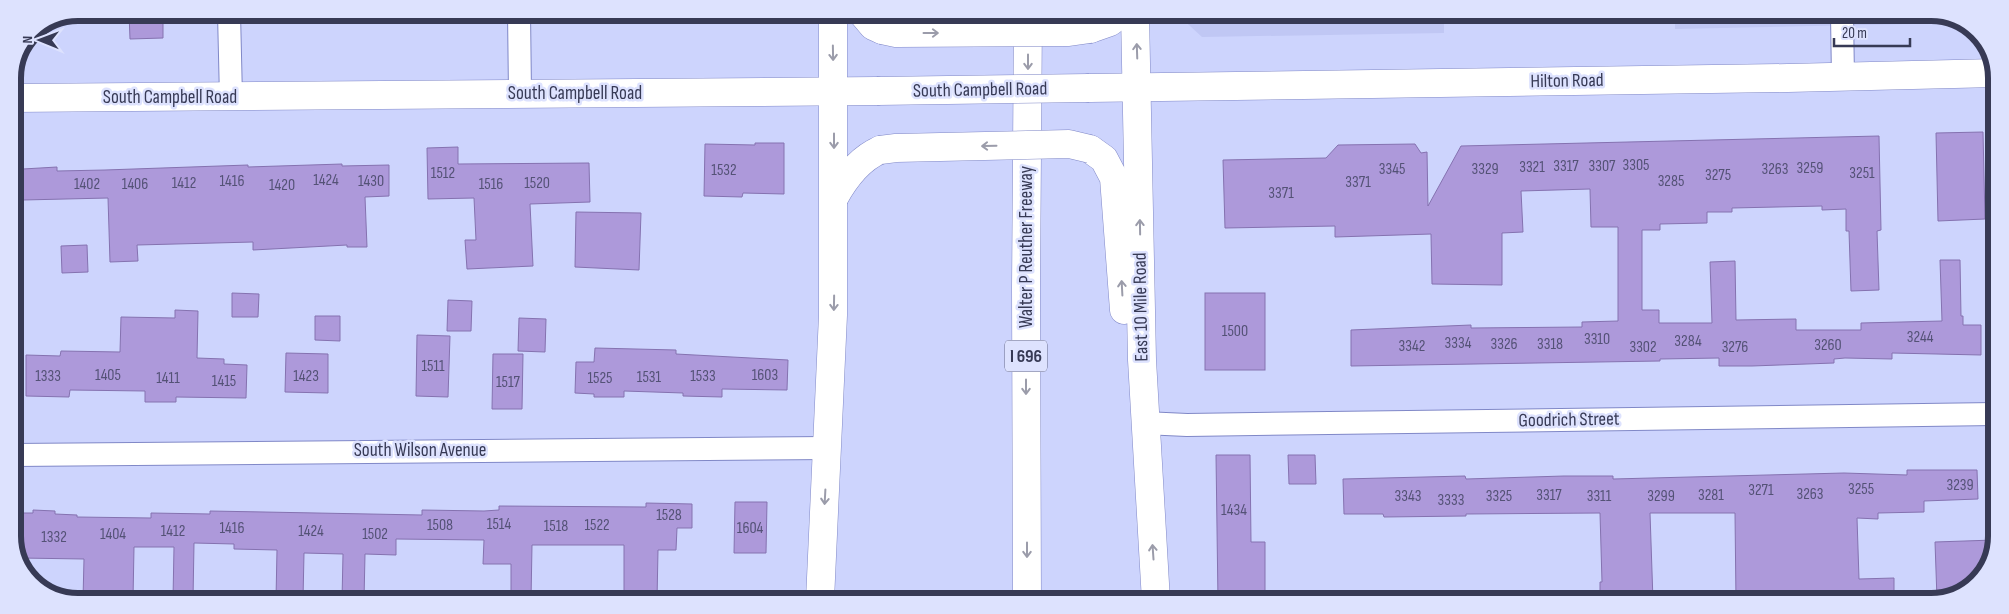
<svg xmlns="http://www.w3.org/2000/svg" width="2009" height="614" viewBox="0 0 2009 614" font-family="'Sofia Sans Condensed',sans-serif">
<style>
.built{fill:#c0c7f4}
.building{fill:#ad99da;stroke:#8572b0}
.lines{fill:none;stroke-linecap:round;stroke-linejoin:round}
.street-casing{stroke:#8088c7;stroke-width:24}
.secondary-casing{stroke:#8088c7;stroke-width:29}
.highway-casing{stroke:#8088c7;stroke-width:29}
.street{stroke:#fff;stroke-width:22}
.secondary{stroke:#fff;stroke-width:28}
.highway{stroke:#fff;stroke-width:28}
.secondary-bridge-casing{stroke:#8088c7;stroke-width:29;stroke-linecap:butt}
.secondary-bridge{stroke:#fff;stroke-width:28}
.oneway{stroke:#9b9caa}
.labels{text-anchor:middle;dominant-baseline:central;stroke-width:5;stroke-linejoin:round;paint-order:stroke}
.number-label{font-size:16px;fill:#545276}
.shield{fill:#dde2fe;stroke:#696c88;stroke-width:1}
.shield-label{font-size:18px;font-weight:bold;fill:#373a55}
.street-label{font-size:19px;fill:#373a55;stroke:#dde2fe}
.rim{fill:none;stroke:#373a55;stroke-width:6}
</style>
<rect width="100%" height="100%" fill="#cdd4fd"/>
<g class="built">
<path d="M 1177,14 L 1444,14 L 1444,33 L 1202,37 Z"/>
<path d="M 1675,14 L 1948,15 L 1960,23 L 1675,29 Z"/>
</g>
<g class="building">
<path d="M 129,13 L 163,13 L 163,38 L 130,39 Z"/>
<path d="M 1983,132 L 1985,219 L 1938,221 L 1936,133 Z"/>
<path d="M 1879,136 L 1881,230 L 1877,231 L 1879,290 L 1851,291 L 1849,231 L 1846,231 L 1846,209 L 1822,210 L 1822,206 L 1732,208 L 1732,212 L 1707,212 L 1707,223 L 1660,224 L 1660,230 L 1642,230 L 1642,310 L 1659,310 L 1659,323 L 1712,323 L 1710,262 L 1735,261 L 1736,320 L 1796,319 L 1796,330 L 1861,330 L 1861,323 L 1942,321 L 1940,260 L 1960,260 L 1961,316 L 1963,316 L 1963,325 L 1981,325 L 1981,355 L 1892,353 L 1892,359 L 1845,358 L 1834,359 L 1834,363 L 1752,366 L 1719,366 L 1719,358 L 1660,359 L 1660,361 L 1351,366 L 1351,330 L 1471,325 L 1471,328 L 1582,327 L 1582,322 L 1618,321 L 1618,227 L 1591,227 L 1590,189 L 1521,191 L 1523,232 L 1502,233 L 1502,285 L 1432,284 L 1431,234 L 1335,237 L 1335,226 L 1225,228 L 1223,160 L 1326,158 L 1338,145 L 1415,144 L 1421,153 L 1427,152 L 1428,206 L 1461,146 Z"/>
<path d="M 755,143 L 784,143 L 784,194 L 743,193 L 742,197 L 704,196 L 705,144 L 755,145 Z"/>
<path d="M 458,147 L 458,164 L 589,163 L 590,202 L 530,204 L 533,266 L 467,269 L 465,240 L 476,240 L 474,198 L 428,199 L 427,148 Z"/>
<path d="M 342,164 L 342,166 L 389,165 L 389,196 L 365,197 L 367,247 L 347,247 L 347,245 L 253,250 L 253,242 L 137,245 L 138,261 L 110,262 L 108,198 L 23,200 L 23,169 L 57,167 L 57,171 L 105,170 L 248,165 L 248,167 Z"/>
<path d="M 576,212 L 641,213 L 639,270 L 575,267 Z"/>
<path d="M 87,245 L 88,272 L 62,273 L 61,246 Z"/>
<path d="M 232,293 L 259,294 L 258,317 L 232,317 Z"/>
<rect x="1205" y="293" width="60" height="77"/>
<path d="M 448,300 L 472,301 L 471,331 L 447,331 Z"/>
<path d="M 175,310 L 198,311 L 197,358 L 224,359 L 224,364 L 247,365 L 246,398 L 176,397 L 176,402 L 145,402 L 145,391 L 70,390 L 69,397 L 26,396 L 26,355 L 60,356 L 61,351 L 120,352 L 121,317 L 175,318 Z"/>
<path d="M 315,316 L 340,316 L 340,341 L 315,340 Z"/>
<path d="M 519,318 L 546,319 L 545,352 L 518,351 Z"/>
<path d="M 417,335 L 450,336 L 448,397 L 416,396 Z"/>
<path d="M 595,348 L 676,350 L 676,354 L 788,360 L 787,390 L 722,389 L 722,397 L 683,396 L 683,393 L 624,391 L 624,397 L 594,397 L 594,394 L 575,393 L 576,362 L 594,362 Z"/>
<path d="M 286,353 L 328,354 L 328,393 L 285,392 Z"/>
<path d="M 493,354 L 523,354 L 522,409 L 492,409 Z"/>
<path d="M 1216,455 L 1250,455 L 1251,542 L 1265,542 L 1265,601 L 1218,601 Z"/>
<path d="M 1288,455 L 1315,455 L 1316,484 L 1289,484 Z"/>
<path d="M 1907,470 L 1977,470 L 1978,499 L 1924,501 L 1924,512 L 1878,513 L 1878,519 L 1857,518 L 1859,579 L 1894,578 L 1894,600 L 1736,601 L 1735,513 L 1650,513 L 1653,601 L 1600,601 L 1600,582 L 1602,582 L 1600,513 L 1466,514 L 1466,516 L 1384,517 L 1383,514 L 1344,514 L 1343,479 L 1465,476 L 1466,479 L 1564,476 L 1613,476 L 1613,479 L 1844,473 L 1907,475 Z"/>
<path d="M 735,502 L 767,502 L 766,553 L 734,553 Z"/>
<path d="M 646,503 L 692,504 L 692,528 L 677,528 L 676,550 L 658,550 L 657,600 L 624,600 L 624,545 L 532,545 L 531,600 L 511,600 L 511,564 L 483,564 L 484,540 L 396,539 L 396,555 L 365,554 L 364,600 L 342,600 L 343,554 L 304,553 L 303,599 L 276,599 L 277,550 L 234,549 L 234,544 L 194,543 L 193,599 L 173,599 L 174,547 L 134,547 L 133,599 L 83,599 L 84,559 L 20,558 L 13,540 L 13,513 L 33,513 L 33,510 L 55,511 L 55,514 L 77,515 L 77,517 L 151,518 L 151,513 L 210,514 L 210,511 L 422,515 L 422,510 L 484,511 L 499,510 L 499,506 L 646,507 Z"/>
<path d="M 1994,540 L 1994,553 L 1970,588 L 1937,599 L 1935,542 Z"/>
</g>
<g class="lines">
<defs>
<g id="street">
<path d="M 229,13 L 231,98"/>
<path d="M 519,13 L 520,93"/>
<path d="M 1842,15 L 1843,78"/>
<path d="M 1144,423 L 1187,425 L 1995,414"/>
<path d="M 13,455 L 828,448"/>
</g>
<g id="secondary">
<path d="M 862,13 L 873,26 L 882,30"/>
<path d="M 1135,14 L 1142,360 L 1156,601"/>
<path d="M 1090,29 L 1110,22 L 1120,14"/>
<path d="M 1089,88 L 1788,78 L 1996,73"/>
<path d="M 13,98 L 877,91"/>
<path d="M 1090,149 L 1104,159 L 1114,178 L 1124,310"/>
<path d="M 834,198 C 845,178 859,159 880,150"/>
<path d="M 820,600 L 833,315 L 833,13"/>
</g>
<path id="highway" d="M 1027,600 L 1026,289 L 1028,14"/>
</defs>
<use href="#street" class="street-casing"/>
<use href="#secondary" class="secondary-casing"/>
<use href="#highway" class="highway-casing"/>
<use href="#street" class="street"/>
<use href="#secondary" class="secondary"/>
<use href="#highway" class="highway"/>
<defs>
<g id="secondary-bridge">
<path d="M 882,30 L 896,33 L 1069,32 L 1090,29"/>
<path d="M 877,91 L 1089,88"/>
<path d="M 880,150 L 896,148 L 1069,144 L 1090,149"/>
</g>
</defs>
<use href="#secondary-bridge" class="secondary-bridge-casing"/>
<use href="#secondary-bridge" class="secondary-bridge"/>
</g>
<defs><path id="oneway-shaft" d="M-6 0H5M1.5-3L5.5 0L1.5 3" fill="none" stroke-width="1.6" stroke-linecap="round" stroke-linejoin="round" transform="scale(1.25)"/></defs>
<g class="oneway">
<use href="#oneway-shaft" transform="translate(931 33)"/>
<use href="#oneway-shaft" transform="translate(1137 51) rotate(-92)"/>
<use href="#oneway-shaft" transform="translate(833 53) rotate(89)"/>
<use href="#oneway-shaft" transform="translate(1028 62) rotate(90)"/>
<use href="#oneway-shaft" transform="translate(834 141) rotate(90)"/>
<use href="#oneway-shaft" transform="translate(989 146) rotate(179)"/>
<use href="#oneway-shaft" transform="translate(1140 227) rotate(-91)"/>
<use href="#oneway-shaft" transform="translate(1122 288) rotate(-93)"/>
<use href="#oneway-shaft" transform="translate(834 303) rotate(91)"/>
<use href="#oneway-shaft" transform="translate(1026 387) rotate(90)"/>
<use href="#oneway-shaft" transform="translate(825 497) rotate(93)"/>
<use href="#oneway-shaft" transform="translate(1027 550) rotate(90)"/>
<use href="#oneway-shaft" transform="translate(1153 552) rotate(-94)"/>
</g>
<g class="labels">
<g class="number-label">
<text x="1636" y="165">3305</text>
<text x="1566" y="166">3317</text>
<text x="1602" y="166">3307</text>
<text x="1532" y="167">3321</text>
<text x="1810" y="168">3259</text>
<text x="1392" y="169">3345</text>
<text x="1485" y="169">3329</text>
<text x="1775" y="169">3263</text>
<text x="724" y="170">1532</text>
<text x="443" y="173">1512</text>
<text x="1862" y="173">3251</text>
<text x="1718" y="175">3275</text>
<text x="326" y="180">1424</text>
<text x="232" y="181">1416</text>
<text x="371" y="181">1430</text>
<text x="1671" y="181">3285</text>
<text x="1358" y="182">3371</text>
<text x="184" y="183">1412</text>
<text x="537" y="183">1520</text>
<text x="87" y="184">1402</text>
<text x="135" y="184">1406</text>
<text x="491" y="184">1516</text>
<text x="282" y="185">1420</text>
<text x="1281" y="193">3371</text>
<text x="1235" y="331">1500</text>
<text x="1920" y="337">3244</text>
<text x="1597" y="339">3310</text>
<text x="1688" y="341">3284</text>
<text x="1458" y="343">3334</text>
<text x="1504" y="344">3326</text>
<text x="1550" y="344">3318</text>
<text x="1828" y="345">3260</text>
<text x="1412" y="346">3342</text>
<text x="1643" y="347">3302</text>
<text x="1735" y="347">3276</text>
<text x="433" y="366">1511</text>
<text x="108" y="375">1405</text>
<text x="765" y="375">1603</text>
<text x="48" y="376">1333</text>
<text x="306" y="376">1423</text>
<text x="703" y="376">1533</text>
<text x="649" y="377">1531</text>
<text x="168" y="378">1411</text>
<text x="600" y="378">1525</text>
<text x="224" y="381">1415</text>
<text x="508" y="382">1517</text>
<text x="1960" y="485">3239</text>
<text x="1861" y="489">3255</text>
<text x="1761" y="490">3271</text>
<text x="1810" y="494">3263</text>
<text x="1549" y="495">3317</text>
<text x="1711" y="495">3281</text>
<text x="1408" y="496">3343</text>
<text x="1499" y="496">3325</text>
<text x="1599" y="496">3311</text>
<text x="1661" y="496">3299</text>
<text x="1451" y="500">3333</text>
<text x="1234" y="510">1434</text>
<text x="669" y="515">1528</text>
<text x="499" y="524">1514</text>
<text x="440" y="525">1508</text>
<text x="597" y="525">1522</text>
<text x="556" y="526">1518</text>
<text x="232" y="528">1416</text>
<text x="750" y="528">1604</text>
<text x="173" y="531">1412</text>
<text x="311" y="531">1424</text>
<text x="113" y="534">1404</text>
<text x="375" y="534">1502</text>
<text x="54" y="537">1332</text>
</g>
<rect class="shield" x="1005" y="340.5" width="42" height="31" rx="4"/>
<g class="shield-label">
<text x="1026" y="356">I 696</text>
</g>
<g class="street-label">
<text transform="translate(1567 81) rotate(-1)">Hilton Road</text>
<text transform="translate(980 90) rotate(-1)">South Campbell Road</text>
<text x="575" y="93">South Campbell Road</text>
<text x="170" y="97">South Campbell Road</text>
<text transform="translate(1026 247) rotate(-90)">Walter P Reuther Freeway</text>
<text transform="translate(1141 307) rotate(-91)">East 10 Mile Road</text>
<text transform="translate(1569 420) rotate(-1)">Goodrich Street</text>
<text x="420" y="450">South Wilson Avenue</text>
</g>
</g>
<path d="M0 0H2009V614H0ZM78 21H1931A57 57 0 0 1 1988 78V536A57 57 0 0 1 1931 593H78A57 57 0 0 1 21 536V78A57 57 0 0 1 78 21Z" fill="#dde2fe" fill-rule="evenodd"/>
<path class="rim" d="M78 21H1931A57 57 0 0 1 1988 78V536A57 57 0 0 1 1931 593H78A57 57 0 0 1 21 536V78A57 57 0 0 1 78 21Z"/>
<g transform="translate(40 40) rotate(271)" stroke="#dde2fe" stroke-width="4" paint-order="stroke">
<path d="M0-4L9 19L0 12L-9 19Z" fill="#373a55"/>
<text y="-8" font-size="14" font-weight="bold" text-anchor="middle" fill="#373a55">N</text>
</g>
<path d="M1834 38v8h76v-8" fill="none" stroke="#373a55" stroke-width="2.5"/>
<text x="1842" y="38" font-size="15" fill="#373a55" stroke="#dde2fe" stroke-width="4" paint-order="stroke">20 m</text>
</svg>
